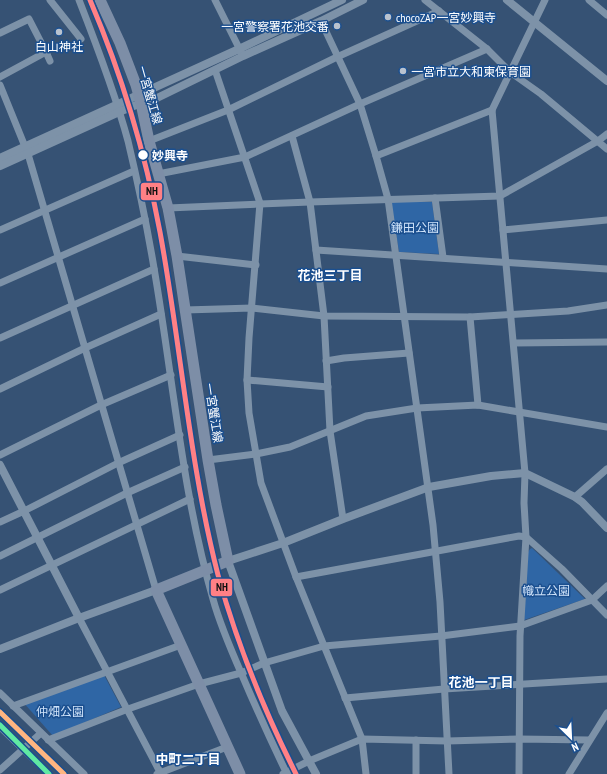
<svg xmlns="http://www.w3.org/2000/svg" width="607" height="774" viewBox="0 0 607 774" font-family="'PT Sans Narrow','Noto Sans JP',sans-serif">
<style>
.green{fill:#2f66a5}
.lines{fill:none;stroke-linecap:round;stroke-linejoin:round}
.minor{stroke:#7d92a8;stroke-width:7}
.tertiary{stroke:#7d92a8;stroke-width:8}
.primary{stroke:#7d8ea7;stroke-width:11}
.rail-1-casing{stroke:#1b4f8f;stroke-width:8}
.rail-2-casing{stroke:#1b4f8f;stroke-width:8}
.rail-3-casing{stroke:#1b4f8f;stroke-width:8}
.rail-1{stroke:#ff8085;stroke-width:5}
.rail-2{stroke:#ffb580;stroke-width:5}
.rail-3{stroke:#60e9a3;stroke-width:5}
.poi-dot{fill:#b9c2ce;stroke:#1b4f8f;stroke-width:1.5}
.stop-dot{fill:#fff;stroke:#1b4f8f;stroke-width:1.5}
.labels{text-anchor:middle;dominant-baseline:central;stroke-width:3;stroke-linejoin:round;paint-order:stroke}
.poi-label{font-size:12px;fill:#fff;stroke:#1b4f8f;text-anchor:start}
.street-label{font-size:12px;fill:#fff;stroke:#1b4f8f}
.stop-label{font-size:12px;font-weight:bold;fill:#fff;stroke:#1b4f8f;text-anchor:start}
.park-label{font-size:12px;fill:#cfe3fa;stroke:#1b4f8f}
.neighbourhood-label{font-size:13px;font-weight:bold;fill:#fff;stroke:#1b4f8f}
.line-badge{stroke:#1b4f8f;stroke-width:1.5}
.pale-badge-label{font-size:11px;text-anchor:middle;font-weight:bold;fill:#111}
</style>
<rect width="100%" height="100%" fill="#365274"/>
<g class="green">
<path d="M 391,202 L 432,202 L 439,254 L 399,252 Z"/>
<path d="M 532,548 L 585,599 L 524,620 L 528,552 L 530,549 Z"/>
<path d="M 104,675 L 121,707 L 53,736 L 23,702 Z"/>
</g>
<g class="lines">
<g class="minor">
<path d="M 50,0 L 81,39"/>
<path d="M 79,0 C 97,46 115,93 128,141 C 138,183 147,226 154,268 C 173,378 182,492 213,599 C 220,625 231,650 242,675 C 256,708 271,741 287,774"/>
<path d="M 215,0 L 242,54"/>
<path d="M 425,0 L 487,49 L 510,72 L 541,94 L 607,149"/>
<path d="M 589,0 L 607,15"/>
<path d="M 321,21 L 360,104 L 376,156 L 388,199 L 433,525 L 440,602 L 449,774"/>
<path d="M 0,33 L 29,19 L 46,52 L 0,77"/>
<path d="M 46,52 L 50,61"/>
<path d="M 215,70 L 260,203 L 249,338 L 247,380 L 249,413 L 261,483 L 296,577 L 362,739 L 366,774"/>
<path d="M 0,85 L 28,154 L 156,590"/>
<path d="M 292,136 L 310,202 L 324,316 L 330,431 L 343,519"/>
<path d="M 149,141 L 228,110 L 337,57 L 439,11"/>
<path d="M 376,156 L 492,110"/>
<path d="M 158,174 L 245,157 L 360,104 L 487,49"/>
<path d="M 435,198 L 443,257"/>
<path d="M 168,208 L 310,202 L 500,196 L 598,141 L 607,134"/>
<path d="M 0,230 L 134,171"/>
<path d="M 503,230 L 607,220"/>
<path d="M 316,250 L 607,269"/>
<path d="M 177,256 L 256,265"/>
<path d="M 0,283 L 145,219"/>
<path d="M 185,310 L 252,308 L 324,316 L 470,317 L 568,311 L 607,305"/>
<path d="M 470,317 L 478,405"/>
<path d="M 0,338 L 154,269"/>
<path d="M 514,343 L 607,342"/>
<path d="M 326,361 L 344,358 L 409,353"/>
<path d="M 247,380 L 328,387"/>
<path d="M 0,389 L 85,348 L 161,314"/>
<path d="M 0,455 L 101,405 L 171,375"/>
<path d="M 208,460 L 256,454 L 290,447 L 366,416 L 417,408 L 478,405 L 607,427"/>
<path d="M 575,497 L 607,469"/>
<path d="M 0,522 L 24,511 L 118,463 L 180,435"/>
<path d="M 0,556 L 127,493 L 185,467"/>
<path d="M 296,577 L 519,536 L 526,537 L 562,569 L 607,615"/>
<path d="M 0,590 L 190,499"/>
<path d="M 79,618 L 160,772"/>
<path d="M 0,693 L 84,774"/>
<path d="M 345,698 L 444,689 L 607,679"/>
<path d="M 13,706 L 181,645"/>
<path d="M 0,727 L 49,774"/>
<path d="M 48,740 L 128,709 L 199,684 L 241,673 L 264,663 L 324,646 L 441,636 L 520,626 L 592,600 L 607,586"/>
<path d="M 416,740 L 416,774"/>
<path d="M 0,770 L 41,733"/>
<path d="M 157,774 L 227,747"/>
<path d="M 283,774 L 309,761 L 362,739 L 447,741 L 519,739 L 589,740"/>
<path d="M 519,774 L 520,636 L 526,537 L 524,503 L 525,473 L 492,110 L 545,0"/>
<path d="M 569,774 L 607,713"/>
</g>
<g class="tertiary">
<path d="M 507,0 L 607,81"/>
<path d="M 0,158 L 239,49 L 342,0"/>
<path d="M 0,166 L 119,112 L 141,103 L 155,99 L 243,56 L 321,21 L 363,0"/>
<path d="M 0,465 L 79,618"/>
<path d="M 0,649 L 79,618 L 156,590"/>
<path d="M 316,774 L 282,711 L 228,561 L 283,543 L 343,519 L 429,487 L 491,476 L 525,473 L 575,497 L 582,502 L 607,528"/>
</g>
<path class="primary" d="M 100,0 L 120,43 L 136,85 L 141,103 L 149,141 L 168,208 L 177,256 L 208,460 L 216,505 L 228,561 L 156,590 L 240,774"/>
<defs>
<path id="rail-1" d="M 90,0 C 122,75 145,152 160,232 C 181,346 189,462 218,575 C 237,644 264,710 296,774"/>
<path id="rail-2" d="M 0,712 L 64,774"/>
<path id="rail-3" d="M 0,725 L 49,774"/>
</defs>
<use href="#rail-1" class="rail-1-casing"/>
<use href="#rail-2" class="rail-2-casing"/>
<use href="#rail-3" class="rail-3-casing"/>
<use href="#rail-1" class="rail-1"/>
<use href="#rail-2" class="rail-2"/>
<use href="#rail-3" class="rail-3"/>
</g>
<g class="poi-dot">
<circle cx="388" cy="17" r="4"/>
<circle cx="337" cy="26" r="4"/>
<circle cx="59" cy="32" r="4"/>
<circle cx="403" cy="71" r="4"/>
</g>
<circle class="stop-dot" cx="143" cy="155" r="5.5"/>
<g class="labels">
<g class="poi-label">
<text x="396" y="17">chocoZAP一宮妙興寺</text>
<text x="329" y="26" text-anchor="end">一宮警察署花池交番</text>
<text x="59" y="46" text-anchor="middle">白山神社</text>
<text x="411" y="71">一宮市立大和東保育園</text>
</g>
<g class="street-label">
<text transform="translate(150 95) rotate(74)">一宮蟹江線</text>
<text transform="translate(214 413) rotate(81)">一宮蟹江線</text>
</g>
<g class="stop-label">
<text x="152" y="155">妙興寺</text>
</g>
<g class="park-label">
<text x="415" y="227">鎌田公園</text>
<text x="546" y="590">幟立公園</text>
<text x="60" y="711">仲畑公園</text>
</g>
<g class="neighbourhood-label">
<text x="330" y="275">花池三丁目</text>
<text x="481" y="682">花池一丁目</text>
<text x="188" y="759">中町二丁目</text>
</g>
</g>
<g class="line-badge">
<rect x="140" y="182" width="23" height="19" rx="4" fill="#ff8085"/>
<rect x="210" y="578" width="23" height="19" rx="4" fill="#ff8085"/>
</g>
<g class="pale-badge-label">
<text x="152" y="195">NH</text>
<text x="222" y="591">NH</text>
</g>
<g transform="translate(571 738) rotate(156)" stroke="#1b4f8f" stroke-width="3" paint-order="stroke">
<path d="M0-3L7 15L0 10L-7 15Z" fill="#ffffff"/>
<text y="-6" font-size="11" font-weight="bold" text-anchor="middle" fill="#ffffff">N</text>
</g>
</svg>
